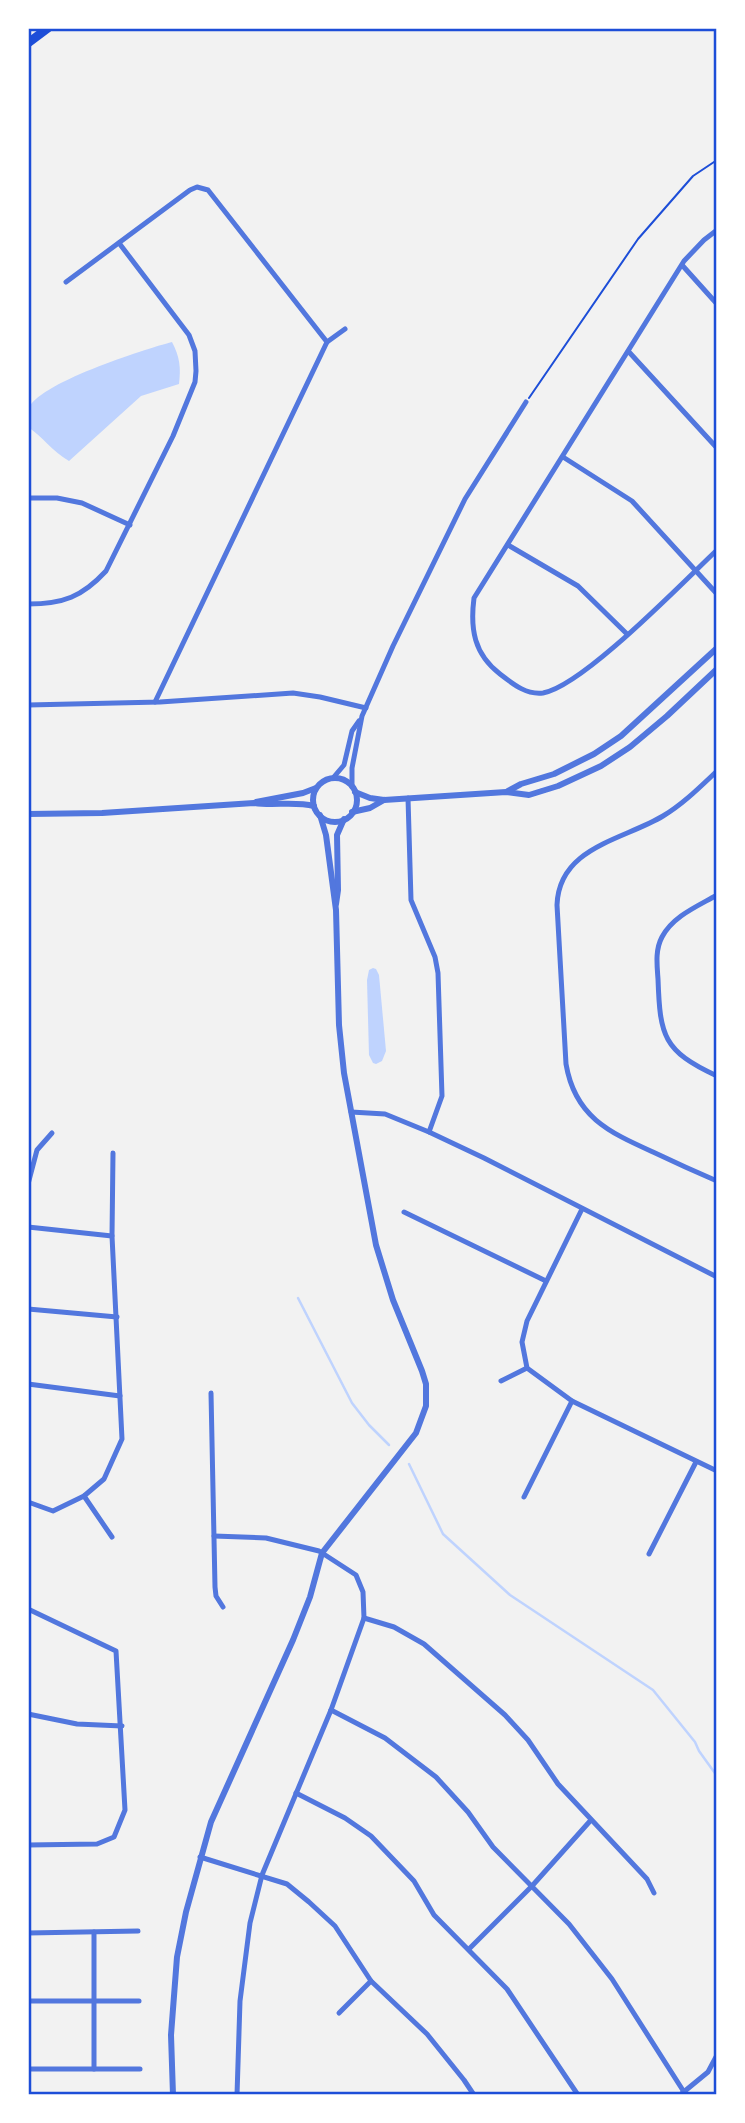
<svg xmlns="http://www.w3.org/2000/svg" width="745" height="2123" viewBox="0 0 745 2123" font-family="'Alegreya Sans',sans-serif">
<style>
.water{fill:#bfd3fe}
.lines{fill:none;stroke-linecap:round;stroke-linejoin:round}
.stream{stroke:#bfd3fe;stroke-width:2.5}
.path{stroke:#1d4ed8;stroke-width:2}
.minor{stroke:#5277de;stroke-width:5}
.tertiary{stroke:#5277de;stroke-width:6}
.motorway{stroke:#1d4ed8;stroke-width:9}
.neatline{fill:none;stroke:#1d4ed8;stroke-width:2.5}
</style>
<rect width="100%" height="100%" fill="#f2f2f2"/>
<g class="water">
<path d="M 172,342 C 180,357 181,368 179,384 L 141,396 L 69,461 C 53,452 43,437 28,427 C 28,422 27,415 28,410 C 35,384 145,349 172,342 Z"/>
<path d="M 373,968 L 376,969 L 379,975 L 386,1051 L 382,1061 L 376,1064 L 373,1063 L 369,1055 L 367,980 L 369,970 Z"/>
</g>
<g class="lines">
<g class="stream">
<path d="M 298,1298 L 352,1403 L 369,1425 L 389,1445"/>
<path d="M 409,1464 L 443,1534 L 510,1595 L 653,1690 L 695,1742 L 699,1751 L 717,1776"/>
</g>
<path class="path" d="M 529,398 L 638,239 L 693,176 L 717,160"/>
<g class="minor">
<path d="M 717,230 L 704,240 L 684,261 L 474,598 C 470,629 474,654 500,674 C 513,684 526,695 543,693 C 583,686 683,582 717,550"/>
<path d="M 682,265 L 717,304"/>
<path d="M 66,282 L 190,190 L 197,187 L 208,190 L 327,342"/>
<path d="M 629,352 L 717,448"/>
<path d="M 563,457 L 632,501 L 717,594"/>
<path d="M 28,498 L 57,498 L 82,503 L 130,525"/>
<path d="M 508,545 L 578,586 L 627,634"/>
<path d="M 28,604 C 63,604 82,597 106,571 L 173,436 L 195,382 L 196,371 L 195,351 L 189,335 L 119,243"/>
<path d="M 155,702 L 327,342 L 345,329"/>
<path d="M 28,705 L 160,702 L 293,693 L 320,697 L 366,708"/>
<path d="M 717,771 C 700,787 683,804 663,816 C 623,840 559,847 557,905 L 566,1064 C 575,1117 609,1132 653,1152 C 674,1162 696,1172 717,1181"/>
<path d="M 333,778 L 344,765 L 352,731 L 359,721"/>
<path d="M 352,787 L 352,768 L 362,716 L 393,646 L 465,499 L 526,402"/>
<path d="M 408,798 L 411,900 L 435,957 L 438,973 L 442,1096 L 429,1132"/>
<path d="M 717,895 C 698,906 673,916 662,937 C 655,950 657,965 658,979 C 660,1036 663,1051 717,1076"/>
<path d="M 351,1112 L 385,1114 L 429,1132 L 484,1158 L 717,1277"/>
<path d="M 28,1184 L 37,1150 L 52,1133"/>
<path d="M 582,1209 L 527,1321 L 522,1342 L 527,1368 L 572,1401 L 717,1471"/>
<path d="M 404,1212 L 546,1281"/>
<path d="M 28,1227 L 112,1236"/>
<path d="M 28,1309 L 117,1317"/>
<path d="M 501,1381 L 527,1368"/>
<path d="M 28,1384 L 120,1396"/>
<path d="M 211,1393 L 215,1587 L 216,1596 L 223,1607"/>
<path d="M 84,1496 L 112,1537"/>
<path d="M 524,1497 L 572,1401"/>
<path d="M 28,1502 L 53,1511 L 84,1496 L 104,1479 L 122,1439 L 112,1236 L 113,1153"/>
<path d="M 214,1536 L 266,1538 L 319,1551 L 356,1575 L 363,1592 L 364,1618 L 331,1710 L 262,1875 L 250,1923 L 240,2001 L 237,2095"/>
<path d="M 649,1554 L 696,1462"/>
<path d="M 28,1609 L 116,1651 L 125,1810 L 114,1837 L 97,1844 L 28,1845"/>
<path d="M 364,1618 L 394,1627 L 424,1644 L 505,1715 L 528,1740 L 558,1784 L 647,1879 L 654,1893"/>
<path d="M 331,1710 L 385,1738 L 436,1777 L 468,1812 L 493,1847 L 569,1924 L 612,1979 L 684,2092"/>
<path d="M 28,1714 L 77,1724 L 122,1726"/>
<path d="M 296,1793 L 345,1818 L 371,1836 L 414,1881 L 434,1915 L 507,1989 L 578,2095"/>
<path d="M 200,1857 L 287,1884 L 309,1902 L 335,1926 L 371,1981 L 427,2034 L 464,2080 L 474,2095"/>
<path d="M 94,1932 L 94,2069"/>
<path d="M 28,1933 L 138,1931"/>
<path d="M 469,1949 L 532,1886 L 591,1820"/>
<path d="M 28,2001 L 139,2001"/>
<path d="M 339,2013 L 371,1981"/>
<path d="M 28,2069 L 140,2069"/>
<path d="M 214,2095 L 248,2095"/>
<path d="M 680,2095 L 708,2072 L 717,2055"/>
</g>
<g class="tertiary">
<circle cx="335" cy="800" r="22"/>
<path d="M 508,791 L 521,784 L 554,774 L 594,754 L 621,736 L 717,648"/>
<path d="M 355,792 L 370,798 L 384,800 L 506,792 L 529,795 L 558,786 L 601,766 L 630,747 L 667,716 L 717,669"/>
<path d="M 256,802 L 303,793 L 316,788"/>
<path d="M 352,812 L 370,808 L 384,800"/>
<path d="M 28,814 L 102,813 L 254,803 C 274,806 294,801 314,806"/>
<path d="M 336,904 L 338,890 L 337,835 L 344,819"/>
<path d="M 173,2095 L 171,2035 L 177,1957 L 186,1912 L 211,1822 L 293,1640 L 310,1597 L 322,1553 L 416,1433 L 426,1406 L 426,1384 L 422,1371 L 393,1300 L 376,1245 L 344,1073 L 339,1025 L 336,910 L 326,835 L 320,815"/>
</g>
<path class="motorway" d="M 28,43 L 48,28"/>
</g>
<rect width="745" height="2123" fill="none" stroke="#ffffff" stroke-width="60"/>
<rect x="30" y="30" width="685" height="2063" class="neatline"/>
</svg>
